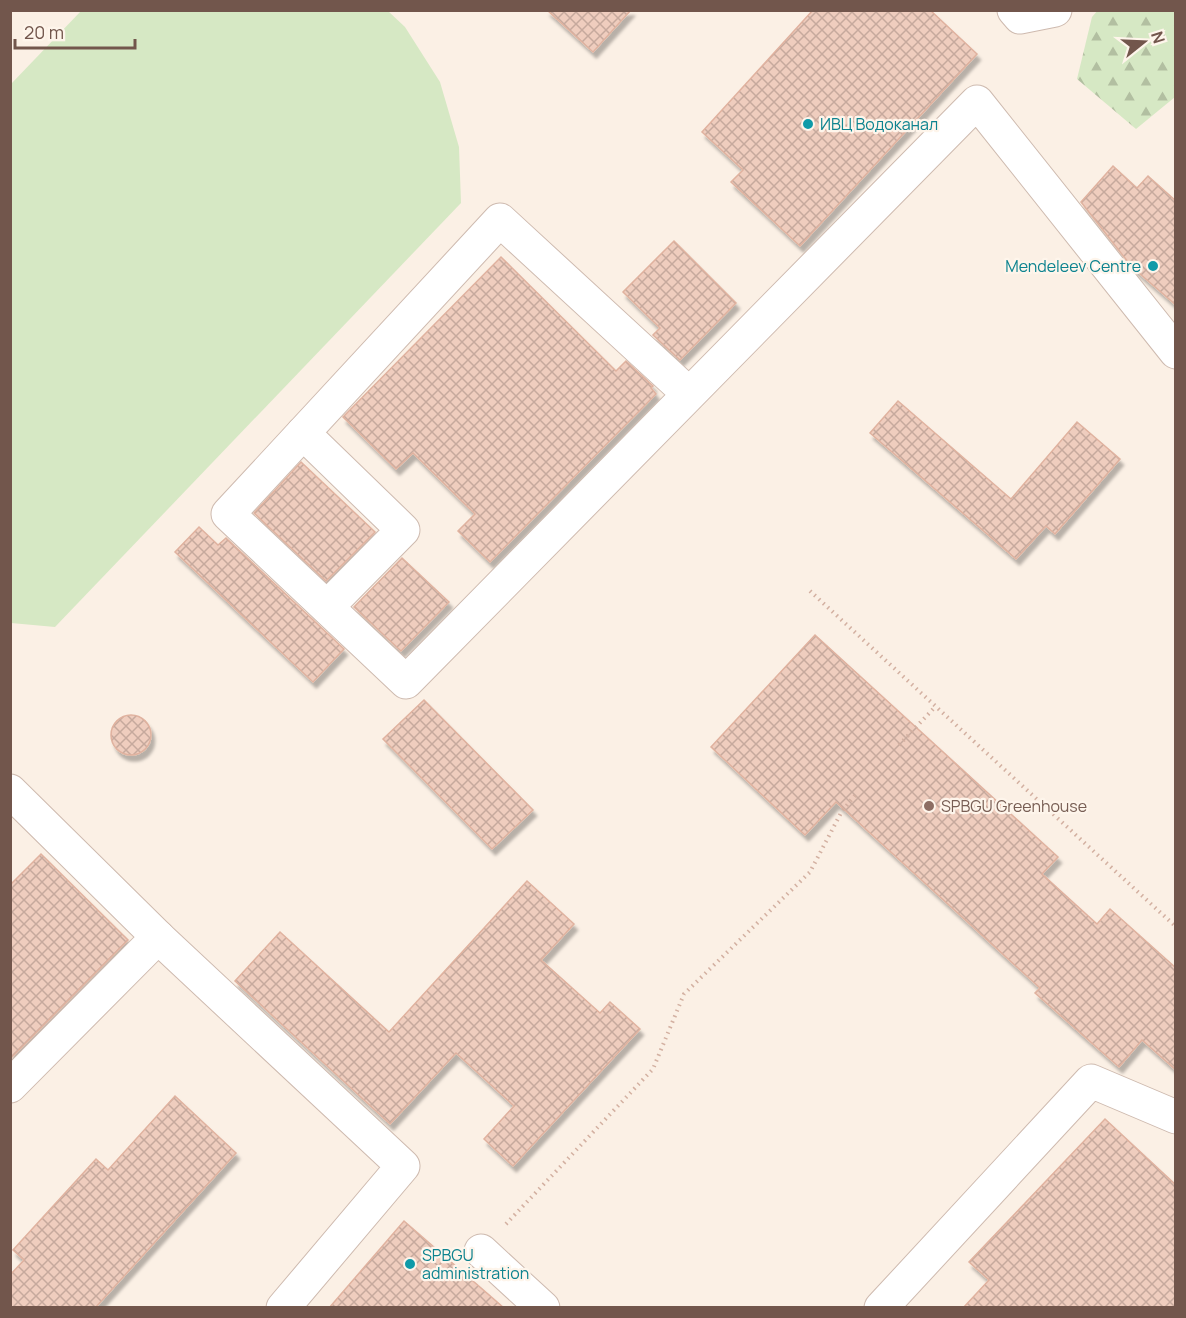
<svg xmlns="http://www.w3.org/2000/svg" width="1186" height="1318" viewBox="0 0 1186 1318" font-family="Manrope,sans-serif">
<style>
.forest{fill:url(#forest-firs)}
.green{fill:#d6e8c4}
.building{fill:url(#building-cross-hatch);stroke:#e0b29f;stroke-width:1.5;filter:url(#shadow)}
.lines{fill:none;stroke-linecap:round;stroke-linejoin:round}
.minor-casing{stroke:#cebaaf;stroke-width:35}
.path{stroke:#d3b0a1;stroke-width:4;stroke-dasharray:1.5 4.5;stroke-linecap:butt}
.minor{stroke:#fff;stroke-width:33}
.culture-dot{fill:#0f9aa8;stroke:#fef5eb;stroke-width:2}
.education-dot{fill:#8d6e63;stroke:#fef5eb;stroke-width:2}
.labels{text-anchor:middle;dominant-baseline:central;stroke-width:4.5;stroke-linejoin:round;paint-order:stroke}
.culture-label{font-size:16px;fill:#0d838f;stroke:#fef5eb;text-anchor:start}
.education-label{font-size:16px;fill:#785e54;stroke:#fef5eb;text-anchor:start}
</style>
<defs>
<pattern id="forest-firs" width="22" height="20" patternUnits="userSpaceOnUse" patternTransform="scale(1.5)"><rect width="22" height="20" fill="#d6e8c4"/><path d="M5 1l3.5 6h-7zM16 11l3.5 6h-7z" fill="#b2bfa1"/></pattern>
<pattern id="building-cross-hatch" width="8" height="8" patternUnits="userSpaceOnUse" patternTransform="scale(1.5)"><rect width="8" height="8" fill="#efcdbe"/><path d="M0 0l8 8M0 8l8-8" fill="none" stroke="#c6a99d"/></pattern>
<filter id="shadow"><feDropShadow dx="3.5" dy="6" stdDeviation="1.5" flood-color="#0004"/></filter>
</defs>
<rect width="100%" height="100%" fill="#fbf0e5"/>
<path class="forest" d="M 1098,10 L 1175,11 L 1175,97 L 1136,129 L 1077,79 L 1092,17 Z"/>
<path class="green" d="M 81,11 L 388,11 L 405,27 L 440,82 L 459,147 L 461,203 L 55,627 L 11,623 L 11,84 Z"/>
<g class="building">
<path d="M 547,10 L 631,10 L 593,52 Z"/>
<path d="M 813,10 L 930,10 L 977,54 L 800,246 L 731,182 L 743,170 L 702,132 Z"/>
<path d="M 1113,166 L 1137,188 L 1148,176 L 1176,201 L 1176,305 L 1132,267 L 1081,202 Z"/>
<path d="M 674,241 L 736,303 L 680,360 L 653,335 L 660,328 L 623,292 Z"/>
<path d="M 501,257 L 616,371 L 626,361 L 653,386 L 651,388 L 656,394 L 490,562 L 458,531 L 475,514 L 413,453 L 396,469 L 343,417 Z"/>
<path d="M 898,401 L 1011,499 L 1077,422 L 1120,459 L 1055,534 L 1046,526 L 1016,559 L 870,433 Z"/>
<path d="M 301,462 L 375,532 L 326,581 L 254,513 Z"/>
<path d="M 199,527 L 218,545 L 226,538 L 344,649 L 313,682 L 175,552 Z"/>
<path d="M 402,558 L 449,602 L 401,651 L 354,607 Z"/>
<path d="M 815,635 L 1058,857 L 1042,874 L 1097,924 L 1110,909 L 1176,968 L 1176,1070 L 1142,1040 L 1119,1067 L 1035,993 L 1040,988 L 836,802 L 805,835 L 711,747 Z"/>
<path d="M 424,700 L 533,810 L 492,849 L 383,739 Z"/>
<circle cx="131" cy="735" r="20"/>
<path d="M 41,854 L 128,940 L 10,1059 L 10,885 Z"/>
<path d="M 527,881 L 574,924 L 541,960 L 600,1013 L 610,1002 L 640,1029 L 513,1166 L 484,1139 L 514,1106 L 456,1053 L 390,1124 L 235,981 L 280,932 L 389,1032 Z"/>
<path d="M 175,1096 L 236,1153 L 95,1308 L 10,1308 L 10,1275 L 24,1260 L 13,1250 L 96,1159 L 108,1170 Z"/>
<path d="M 1105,1119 L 1176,1185 L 1176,1308 L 963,1308 L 989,1280 L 969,1262 Z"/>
<path d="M 404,1221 L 504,1308 L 329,1308 Z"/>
</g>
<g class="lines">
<defs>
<g id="minor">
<path d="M 1014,10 L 1020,17 L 1055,10"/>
<path d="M 689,394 L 500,220 L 228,514 L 406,682 L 977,102 L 1176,352"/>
<path d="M 303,433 L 403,530 L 327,607"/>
<path d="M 10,791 L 158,937 L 10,1086"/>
<path d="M 158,937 L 403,1166 L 283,1308"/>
<path d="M 481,1251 L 543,1308"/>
<path d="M 881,1308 L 1091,1081 L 1176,1117"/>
</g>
</defs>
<use href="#minor" class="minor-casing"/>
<g class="path">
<path d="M 810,591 L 1174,925"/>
<path d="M 899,745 L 935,707"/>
<path d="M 506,1224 L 653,1069 L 684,994 L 810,872 L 842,811 L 857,793"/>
</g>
<use href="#minor" class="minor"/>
</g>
<g class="culture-dot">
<circle cx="808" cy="124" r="6"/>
<circle cx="1153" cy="266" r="6"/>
<circle cx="410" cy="1264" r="6"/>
</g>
<circle class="education-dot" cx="929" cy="806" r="6"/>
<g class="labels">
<g class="culture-label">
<text x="820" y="124">ИВЦ Водоканал</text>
<text x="1141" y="266" text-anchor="end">Mendeleev Centre</text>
<text x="422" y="1255">SPBGU<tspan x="422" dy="18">administration</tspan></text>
</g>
<g class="education-label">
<text x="941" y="806">SPBGU Greenhouse</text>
</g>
</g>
<rect width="1186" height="1318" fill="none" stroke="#72564c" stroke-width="24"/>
<g transform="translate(1144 42) rotate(72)" stroke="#fef5eb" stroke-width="4.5" paint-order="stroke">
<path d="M0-4.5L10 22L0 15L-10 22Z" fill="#72564c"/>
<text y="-9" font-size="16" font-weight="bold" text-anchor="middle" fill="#72564c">N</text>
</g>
<path d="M15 39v9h120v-9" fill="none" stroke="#72564c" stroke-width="3"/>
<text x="24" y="39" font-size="18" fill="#72564c" stroke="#fef5eb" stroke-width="4.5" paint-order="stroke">20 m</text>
</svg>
